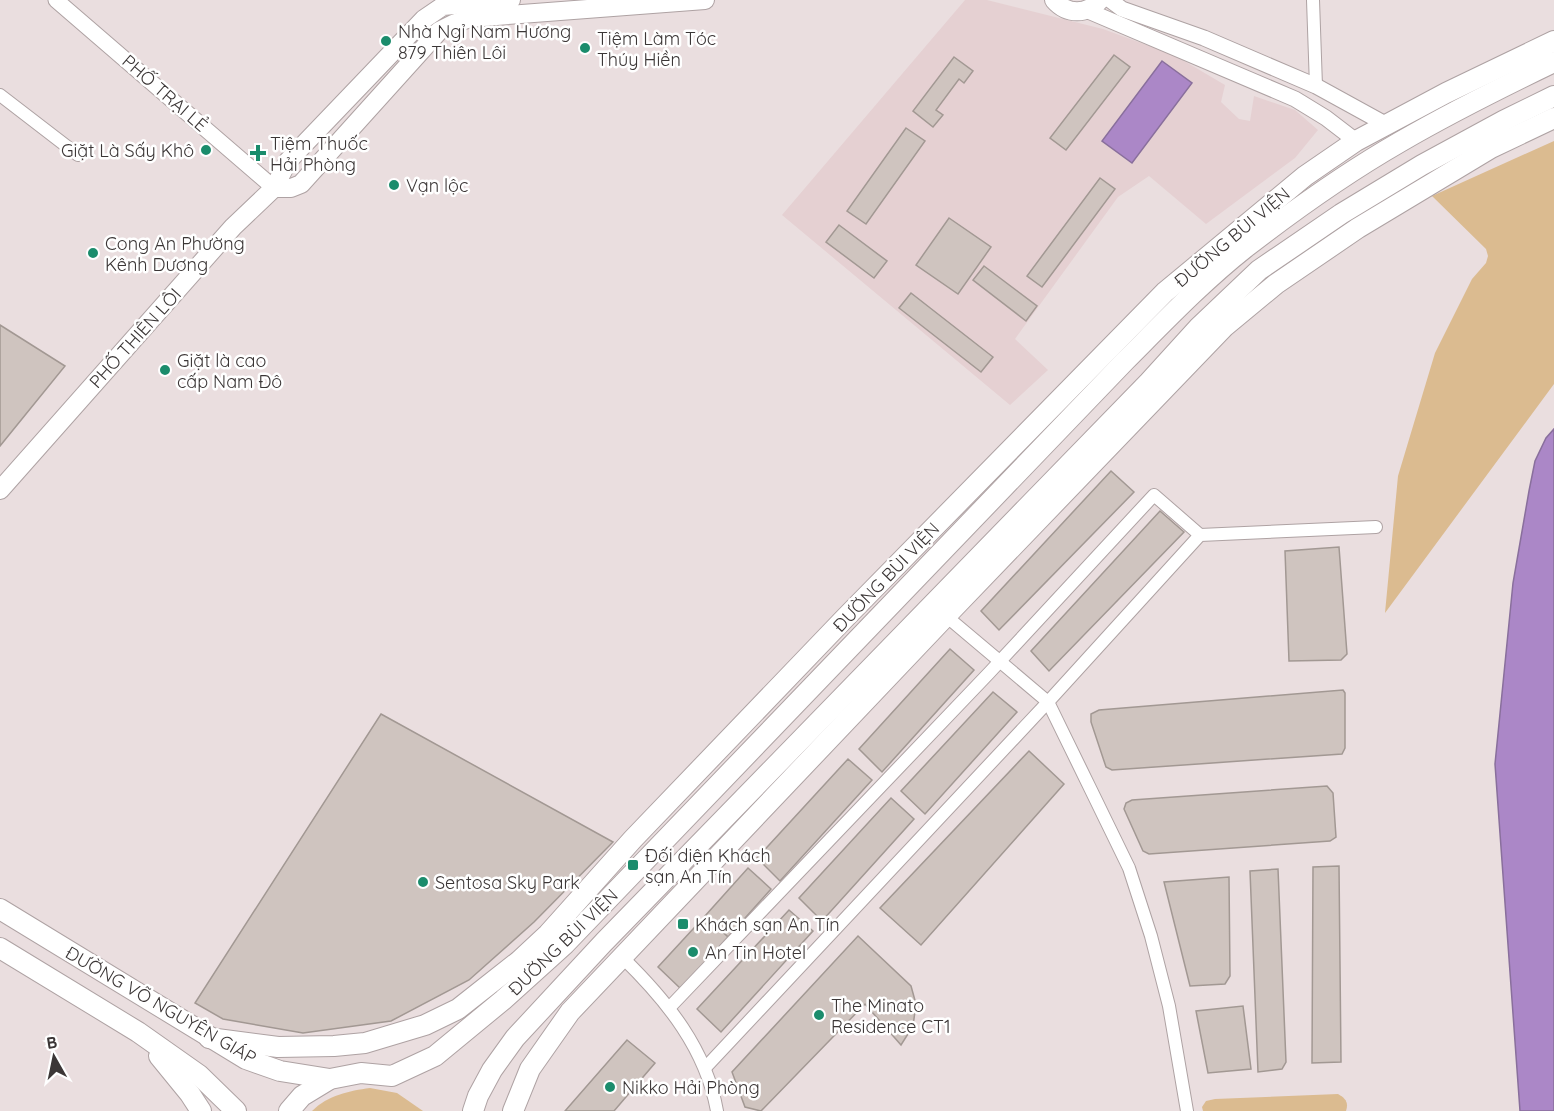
<svg xmlns="http://www.w3.org/2000/svg" width="1554" height="1111" viewBox="0 0 1554 1111" font-family="Quicksand,sans-serif">
<style>
.built{fill:#e5d0d2}
.green{fill:#dbbb90}
.water{fill:#ab87c7;stroke:#896f9c;stroke-width:1.5}
.building{fill:#cfc4bf;stroke:#a29893;stroke-width:1.5}
.lines{fill:none;stroke-linecap:round;stroke-linejoin:round}
.minor-casing{stroke:#aea2a3;stroke-width:14}
.tertiary-casing{stroke:#aea2a3;stroke-width:17}
.secondary-casing{stroke:#aea2a3;stroke-width:20}
.primary-casing{stroke:#aea2a3;stroke-width:22}
.minor{stroke:#fff;stroke-width:12}
.tertiary{stroke:#fff;stroke-width:15}
.secondary{stroke:#fff;stroke-width:18}
.primary{stroke:#fff;stroke-width:20}
.poi-dot{fill:#1b8c6c;stroke:#fff;stroke-width:2}
.labels{text-anchor:middle;dominant-baseline:central;stroke-width:5;stroke-linejoin:round;paint-order:stroke}
.poi-label{font-size:18px;fill:#3b3636;stroke:#fff;text-anchor:start}
.street-label{font-size:18px;fill:#3b3636;stroke:#fff}
</style>
<rect width="100%" height="100%" fill="#eadedf"/>
<path class="built" d="M 965,0 L 987,0 L 1103,29 L 1174,55 L 1225,85 L 1221,102 L 1239,119 L 1250,121 L 1254,96 L 1295,110 L 1318,130 L 1295,158 L 1206,224 L 1149,176 L 1118,197 L 1015,339 L 1048,370 L 1010,405 L 782,215 Z"/>
<g class="green">
<path d="M 1554,141 L 1554,384 L 1385,613 L 1398,476 L 1435,353 L 1472,279 L 1486,263 L 1488,256 L 1486,249 L 1432,196 Z"/>
<path d="M 370,1088 L 397,1093 L 423,1111 L 312,1111 C 328,1095 349,1091 370,1088 Z"/>
<path d="M 1338,1094 C 1345,1098 1349,1102 1346,1111 L 1203,1111 L 1202,1107 L 1206,1101 L 1215,1099 Z"/>
</g>
<g class="water">
<path d="M 1162,61 L 1192,83 L 1132,163 L 1102,141 Z"/>
<path d="M 1554,429 L 1554,1111 L 1520,1111 L 1495,764 L 1513,583 L 1529,491 L 1535,461 L 1546,438 Z"/>
</g>
<g class="building">
<path d="M 1114,55 L 1130,67 L 1066,150 L 1050,138 Z"/>
<path d="M 954,57 L 973,71 L 964,83 L 959,79 L 936,110 L 943,115 L 933,127 L 913,111 Z"/>
<path d="M 906,128 L 925,141 L 866,224 L 847,211 Z"/>
<path d="M 1100,178 L 1115,189 L 1042,287 L 1027,276 Z"/>
<path d="M 949,218 L 991,247 L 958,294 L 916,265 Z"/>
<path d="M 839,225 L 887,261 L 874,278 L 826,242 Z"/>
<path d="M 984,266 L 1037,306 L 1026,321 L 973,280 Z"/>
<path d="M 911,293 L 993,357 L 981,372 L 899,308 Z"/>
<path d="M 0,325 L 65,366 L 0,446 Z"/>
<path d="M 1111,471 L 1134,492 L 999,630 L 981,611 Z"/>
<path d="M 1160,511 L 1184,532 L 1049,671 L 1031,651 Z"/>
<path d="M 1339,547 L 1347,654 L 1341,660 L 1289,661 L 1285,551 Z"/>
<path d="M 950,649 L 974,670 L 882,772 L 859,749 Z"/>
<path d="M 1343,690 L 1345,693 L 1345,748 L 1342,754 L 1112,770 L 1106,767 L 1091,722 L 1091,714 L 1099,710 Z"/>
<path d="M 993,692 L 1017,712 L 925,814 L 901,791 Z"/>
<path d="M 381,714 L 613,842 L 534,922 L 469,980 L 391,1021 L 303,1033 L 223,1019 L 195,1003 Z"/>
<path d="M 1029,751 L 1064,784 L 921,945 L 880,908 Z"/>
<path d="M 848,759 L 872,780 L 780,881 L 757,858 Z"/>
<path d="M 1327,786 L 1333,793 L 1336,837 L 1330,841 L 1149,854 L 1143,851 L 1124,809 L 1126,803 L 1132,800 Z"/>
<path d="M 891,798 L 914,819 L 822,921 L 799,898 Z"/>
<path d="M 1339,866 L 1341,1062 L 1312,1063 L 1313,867 Z"/>
<path d="M 748,868 L 771,889 L 728,937 L 705,916 Z"/>
<path d="M 1278,869 L 1286,1062 L 1282,1069 L 1258,1072 L 1250,871 Z"/>
<path d="M 1229,877 L 1230,976 L 1225,984 L 1190,986 L 1164,882 Z"/>
<path d="M 789,910 L 813,931 L 721,1032 L 697,1009 Z"/>
<path d="M 705,916 L 728,937 L 681,989 L 658,967 Z"/>
<path d="M 858,936 L 911,986 L 916,1004 L 913,1026 L 901,1045 L 865,1004 L 761,1111 L 745,1107 L 732,1072 Z"/>
<path d="M 1243,1006 L 1251,1069 L 1208,1073 L 1196,1011 Z"/>
<path d="M 627,1040 L 655,1063 L 614,1111 L 565,1111 Z"/>
</g>
<g class="lines">
<defs>
<g id="minor">
<path d="M 1313,0 L 1316,86"/>
<path d="M 0,95 L 78,155"/>
<path d="M 946,616 L 1048,702 L 1091,790 L 1129,868 L 1151,936 L 1169,1006 L 1187,1111"/>
<path d="M 623,958 C 667,1001 706,1049 717,1111"/>
<path d="M 669,1008 L 989,673 L 1154,495 L 1200,535"/>
<path d="M 705,1068 L 1048,702 L 1200,535 L 1376,527"/>
</g>
<g id="tertiary">
<path d="M 56,0 L 274,188"/>
<path d="M 1110,0 L 1122,9 L 1204,38 L 1316,86 L 1387,125"/>
<path d="M 1086,10 L 1295,99 L 1326,118 L 1356,141"/>
</g>
<g id="secondary">
<path d="M 1054,0 C 1067,15 1087,15 1100,0"/>
<path d="M 274,188 L 291,188 L 301,184 L 439,31 L 453,24 L 470,18 L 705,0"/>
<path d="M 0,490 L 233,227 L 274,188 L 288,161 L 424,19 L 443,6 L 511,0"/>
</g>
<g id="primary">
<path d="M 0,909 L 246,1059 L 280,1071 L 330,1079"/>
<path d="M 0,948 L 138,1032 L 199,1075 L 236,1111"/>
<path d="M 209,1038 L 278,1047 L 334,1046 L 365,1043 L 425,1025 L 458,1009 L 519,961 L 548,934 L 633,839 L 845,618 L 1165,292 L 1305,176 L 1356,141 L 1446,93 L 1554,41"/>
<path d="M 159,1056 L 190,1094 L 201,1111"/>
<path d="M 289,1111 L 302,1096 L 330,1079 L 361,1073 L 392,1076 L 435,1056 L 503,1000 L 565,944 L 1125,361 C 1164,322 1202,282 1245,248 C 1294,210 1346,173 1400,142 C 1450,113 1502,87 1554,62"/>
<path d="M 473,1111 L 478,1096 L 492,1070 L 515,1038 L 604,942 L 1149,382 L 1199,327 L 1259,270 L 1341,214 L 1422,165 L 1503,121 L 1554,96"/>
<path d="M 513,1111 L 530,1069 L 570,1012 L 946,616 L 1224,327 L 1276,284 L 1358,228 L 1491,148 L 1554,118"/>
</g>
</defs>
<use href="#minor" class="minor-casing"/>
<use href="#tertiary" class="tertiary-casing"/>
<use href="#secondary" class="secondary-casing"/>
<use href="#primary" class="primary-casing"/>
<use href="#minor" class="minor"/>
<use href="#tertiary" class="tertiary"/>
<use href="#secondary" class="secondary"/>
<use href="#primary" class="primary"/>
</g>
<g class="poi-dot">
<circle cx="386" cy="41" r="6"/>
<circle cx="585" cy="48" r="6"/>
<circle cx="206" cy="150" r="6"/>
<path d="M255 144h6v6h6v6h-6v6h-6v-6h-6v-6h6z"/>
<circle cx="394" cy="185" r="6"/>
<circle cx="93" cy="253" r="6"/>
<circle cx="165" cy="370" r="6"/>
<rect x="627" y="859" width="12" height="12" rx="3"/>
<circle cx="423" cy="882" r="6"/>
<rect x="677" y="918" width="12" height="12" rx="3"/>
<circle cx="693" cy="952" r="6"/>
<circle cx="819" cy="1015" r="6"/>
<circle cx="610" cy="1087" r="6"/>
</g>
<g class="labels">
<g class="poi-label">
<text x="398" y="31">Nhà Ngỉ Nam Hương<tspan x="398" dy="21">879 Thiên Lôi</tspan></text>
<text x="597" y="38">Tiệm Làm Tóc<tspan x="597" dy="21">Thúy Hiền</tspan></text>
<text x="270" y="143">Tiệm Thuốc<tspan x="270" dy="21">Hải Phòng</tspan></text>
<text x="194" y="150" text-anchor="end">Giặt Là Sấy Khô</text>
<text x="406" y="185">Vạn lộc</text>
<text x="105" y="243">Cong An Phường<tspan x="105" dy="21">Kênh Dương</tspan></text>
<text x="177" y="360">Giặt là cao<tspan x="177" dy="21">cấp Nam Đô</tspan></text>
<text x="645" y="855">Đối diện Khách<tspan x="645" dy="21">sạn An Tín</tspan></text>
<text x="435" y="882">Sentosa Sky Park</text>
<text x="695" y="924">Khách sạn An Tín</text>
<text x="705" y="952">An Tin Hotel</text>
<text x="831" y="1005">The Minato<tspan x="831" dy="21">Residence CT1</tspan></text>
<text x="622" y="1087">Nikko Hải Phòng</text>
</g>
<g class="street-label">
<text transform="translate(165 93) rotate(41)">PHỐ TRẠI LẺ</text>
<text transform="translate(1232 237) rotate(-40)">ĐƯỜNG BÙI VIỆN</text>
<text transform="translate(135 338) rotate(-48)">PHỐ THIÊN LÔI</text>
<text transform="translate(886 577) rotate(-46)">ĐƯỜNG BÙI VIỆN</text>
<text transform="translate(563 942) rotate(-44)">ĐƯỜNG BÙI VIỆN</text>
<text transform="translate(161 1005) rotate(30)">ĐƯỜNG VÕ NGUYÊN GIÁP</text>
</g>
</g>
<g transform="translate(54 1057) rotate(351)" stroke="#ffffff" stroke-width="4.5" paint-order="stroke">
<path d="M0-4.5L10 22L0 15L-10 22Z" fill="#3b3636"/>
<text y="-9" font-size="16" font-weight="bold" text-anchor="middle" fill="#3b3636">B</text>
</g>
</svg>
